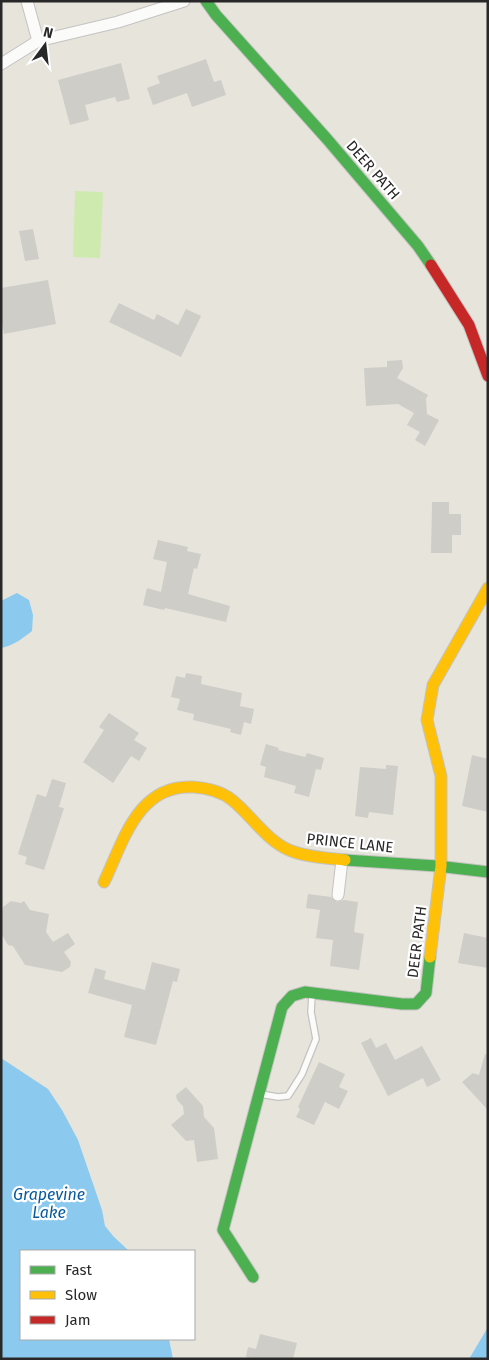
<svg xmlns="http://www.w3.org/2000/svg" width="489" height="1360" viewBox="0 0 489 1360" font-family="'Fira Sans',sans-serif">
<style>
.pitch{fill:#ceeaaf}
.water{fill:#8bcaee}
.building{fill:#cfcdc8}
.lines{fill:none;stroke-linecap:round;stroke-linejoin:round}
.lane-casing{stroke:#c4c3c2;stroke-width:8}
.street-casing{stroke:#c4c3c2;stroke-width:13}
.fast-casing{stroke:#c4c3c2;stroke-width:13}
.slow-casing{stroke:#c4c3c2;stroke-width:13}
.jam-casing{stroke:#c4c3c2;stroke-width:13}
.lane{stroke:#fbfbfa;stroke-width:5.5}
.street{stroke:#fbfbfa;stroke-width:11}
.fast{stroke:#4caf50;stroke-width:11}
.slow{stroke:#ffc107;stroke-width:11}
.jam{stroke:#c62828;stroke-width:11}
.labels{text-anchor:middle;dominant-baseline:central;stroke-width:4.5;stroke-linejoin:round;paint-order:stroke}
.street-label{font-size:15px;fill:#282828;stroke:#fff}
.water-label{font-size:16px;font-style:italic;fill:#06599e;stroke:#fff}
</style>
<rect width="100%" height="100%" fill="#e7e4dc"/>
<path class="pitch" d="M 75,191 L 103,192 L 100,258 L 73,257 Z"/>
<g class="water">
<path d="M 17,593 L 29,600 L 33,615 L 32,631 C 23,638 13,646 1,648 L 1,601 Z"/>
<path d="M 1,1058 L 48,1089 L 62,1110 L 78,1140 L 102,1210 L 105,1226 L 114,1237 L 129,1251 L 21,1251 L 21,1339 L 169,1339 L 173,1359 L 1,1359 Z"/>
<path d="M 488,1327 L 488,1359 L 469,1359 Z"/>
</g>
<g class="building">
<path d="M 206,59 L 214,82 L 221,80 L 226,95 L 192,107 L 187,93 L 153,105 L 147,88 L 160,83 L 157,76 Z"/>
<path d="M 121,63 L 130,99 L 117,102 L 115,97 L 85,105 L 89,120 L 70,125 L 58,80 Z"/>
<path d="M 33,229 L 39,259 L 25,261 L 19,231 Z"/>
<path d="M 48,280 L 56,324 L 4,334 L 1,318 L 1,288 Z"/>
<path d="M 119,303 L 154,320 L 157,314 L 178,325 L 186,309 L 201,316 L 181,357 L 109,322 Z"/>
<path d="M 402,360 L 403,368 L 397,378 L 428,395 L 426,399 L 427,414 L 439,420 L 425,446 L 415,440 L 420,432 L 407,425 L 414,413 L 398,404 L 366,406 L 364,368 L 387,367 L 387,361 Z"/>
<path d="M 432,502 L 449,502 L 449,514 L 461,514 L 461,535 L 452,535 L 452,553 L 431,553 Z"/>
<path d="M 158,540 L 188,547 L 187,551 L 201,554 L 197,569 L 194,568 L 188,594 L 230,606 L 226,622 L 165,608 L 164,610 L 143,605 L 147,588 L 161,592 L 167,562 L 153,559 Z"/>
<path d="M 186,673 L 202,676 L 201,684 L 242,693 L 240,706 L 254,709 L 251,724 L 244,722 L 241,735 L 230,732 L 231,729 L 193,720 L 194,714 L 177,710 L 180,699 L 171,697 L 176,676 L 185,678 Z"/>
<path d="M 109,713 L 139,733 L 134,740 L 147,748 L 139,761 L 131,756 L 113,783 L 83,762 L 104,730 L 99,727 Z"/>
<path d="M 266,744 L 279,748 L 278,750 L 305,757 L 307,753 L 324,758 L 321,770 L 316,769 L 309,797 L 294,793 L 296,786 L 264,777 L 266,767 L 260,765 Z"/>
<path d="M 472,755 L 488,759 L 488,812 L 462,806 Z"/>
<path d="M 386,765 L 398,766 L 393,815 L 369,812 L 368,818 L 355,816 L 360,767 L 386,769 Z"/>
<path d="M 52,779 L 66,783 L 59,807 L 64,808 L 44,870 L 25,864 L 27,857 L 18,854 L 37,794 L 46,797 Z"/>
<path d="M 308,894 L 331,897 L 337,902 L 344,900 L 358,902 L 354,932 L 364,934 L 359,970 L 330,966 L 333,940 L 316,938 L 320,910 L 306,908 Z"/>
<path d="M 11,901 L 21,903 L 24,901 L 30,910 L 49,914 L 46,932 L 53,942 L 68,933 L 75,944 L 64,952 L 71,962 L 70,967 L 62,972 L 25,965 L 13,946 L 8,945 L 2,935 L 1,916 L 3,907 Z"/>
<path d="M 464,933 L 488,938 L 488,968 L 458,963 Z"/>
<path d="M 152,962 L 180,969 L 177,982 L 173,981 L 156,1045 L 124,1037 L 132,1005 L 88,993 L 95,968 L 106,971 L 104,979 L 145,990 Z"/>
<path d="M 371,1038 L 376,1048 L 386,1043 L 395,1060 L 422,1046 L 441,1080 L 427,1087 L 423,1078 L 388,1096 L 361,1043 Z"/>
<path d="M 485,1054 L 488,1055 L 488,1110 L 462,1082 L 473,1073 L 479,1075 Z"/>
<path d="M 319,1062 L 345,1074 L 339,1087 L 348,1091 L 339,1109 L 325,1102 L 314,1125 L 296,1117 L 300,1109 L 298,1107 Z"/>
<path d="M 186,1087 L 203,1106 L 204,1117 L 214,1128 L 218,1159 L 197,1162 L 194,1140 L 186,1141 L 171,1125 L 184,1114 L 183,1106 L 177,1100 L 176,1095 Z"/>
<path d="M 260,1334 L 297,1343 L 293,1359 L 256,1359 L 246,1357 L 248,1347 L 256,1349 Z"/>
</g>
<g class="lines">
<defs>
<path id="lane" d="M 260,1094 L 278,1097 L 288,1096 L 302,1074 L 316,1039 L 311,1012 L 312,995"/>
<g id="street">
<path d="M 27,1 L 38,41"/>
<path d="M 1,64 L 38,41 L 118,22 L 184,1"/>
<path d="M 338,895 L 342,860"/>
</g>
<g id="fast">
<path d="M 206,1 L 216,15 L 327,139 L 418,246 L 431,265"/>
<path d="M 345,860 L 437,866 L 488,872"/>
<path d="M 253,1277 L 223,1230 L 282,1007 L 292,996 L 305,992 L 402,1004 L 416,1004 L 426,993 L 430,957"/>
</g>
<g id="slow">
<path d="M 104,882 C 123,843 137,784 193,787 C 207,788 221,791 232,800 C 251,815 266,840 289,850 C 305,857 327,858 345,860"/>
<path d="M 430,957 L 441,866 L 441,776 L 427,720 L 433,685 L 488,588"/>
</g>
<path id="jam" d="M 431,265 L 469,325 L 488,376"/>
</defs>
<use href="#lane" class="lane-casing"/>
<use href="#street" class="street-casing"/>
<use href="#fast" class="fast-casing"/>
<use href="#slow" class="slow-casing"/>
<use href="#jam" class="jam-casing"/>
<use href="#lane" class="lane"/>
<use href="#street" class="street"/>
<use href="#fast" class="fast"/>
<use href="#slow" class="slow"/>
<use href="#jam" class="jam"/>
</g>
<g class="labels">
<g class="street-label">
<text transform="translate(373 170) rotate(49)">DEER PATH</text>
<text transform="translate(350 843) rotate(6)">PRINCE LANE</text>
<text transform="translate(417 942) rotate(-83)">DEER PATH</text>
</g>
<g class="water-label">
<text x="49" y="1194">Grapevine<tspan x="49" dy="18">Lake</tspan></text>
</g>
</g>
<rect width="489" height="1360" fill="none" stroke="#282828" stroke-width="5"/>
<rect x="20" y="1250" width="175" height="90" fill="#ffffff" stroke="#a9a9a9"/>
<rect x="30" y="1266" width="25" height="8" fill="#4caf50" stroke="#a9a9a9"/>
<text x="65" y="1275" font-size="15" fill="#282828">Fast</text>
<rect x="30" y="1291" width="25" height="8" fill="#ffc107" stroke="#a9a9a9"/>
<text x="65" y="1300" font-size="15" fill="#282828">Slow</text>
<rect x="30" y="1316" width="25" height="8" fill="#c62828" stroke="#a9a9a9"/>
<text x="65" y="1325" font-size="15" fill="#282828">Jam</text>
<g transform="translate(45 45) rotate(15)" stroke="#ffffff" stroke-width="4" paint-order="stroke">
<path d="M0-4L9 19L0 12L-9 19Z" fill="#282828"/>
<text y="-8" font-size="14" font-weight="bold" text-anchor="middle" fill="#282828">N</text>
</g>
</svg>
